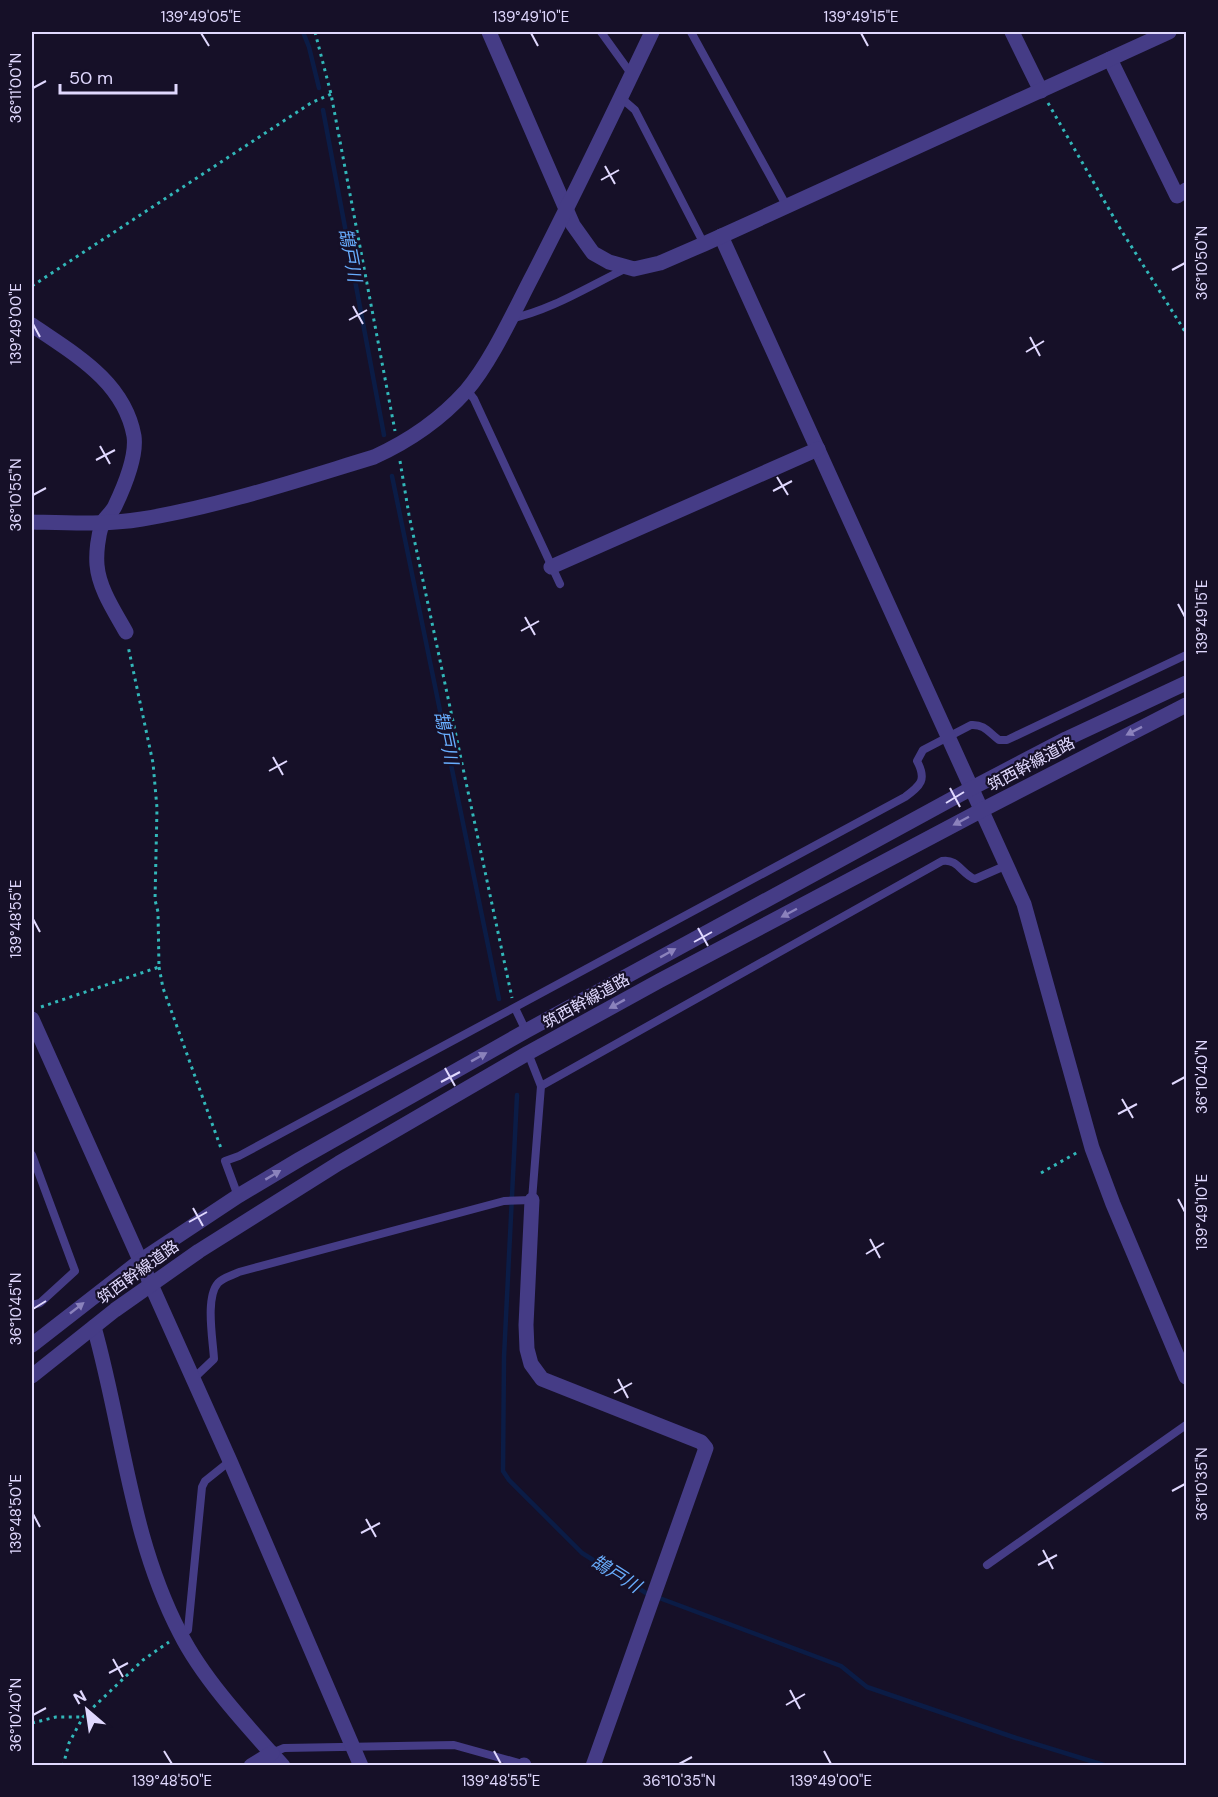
<svg xmlns="http://www.w3.org/2000/svg" width="1218" height="1797" viewBox="0 0 1218 1797" font-family="'DM Sans','Noto Sans JP',sans-serif">
<style>
.lines{fill:none;stroke-linecap:round;stroke-linejoin:round}
.stream{stroke:#0b1c46;stroke-width:4.5}
.path{stroke:#32b7b9;stroke-width:3;stroke-dasharray:3 4.5;stroke-linecap:butt}
.service{stroke:#453c86;stroke-width:8}
.minor{stroke:#453c86;stroke-width:15}
.tertiary{stroke:#453c86;stroke-width:15}
.oneway{fill:#8b82bc}
.ticks{fill:none;stroke:#e0d8fe;stroke-width:2}
.labels{text-anchor:middle;dominant-baseline:central;stroke-width:4.5;stroke-linejoin:round;paint-order:stroke}
.street-label{font-size:16px;fill:#e0d8fe;stroke:#161028}
.water-label{font-size:18px;font-style:italic;fill:#68adfd;stroke:#161028}
.neatline{fill:none;stroke:#e0d8fe;stroke-width:2}
.ticks-label{font-size:15px;text-anchor:middle;fill:#e0d8fe}
</style>
<rect width="100%" height="100%" fill="#161028"/>
<g class="lines">
<g class="stream">
<path d="M 303,32 L 309,47 L 319,88"/>
<path d="M 323,110 L 384,435"/>
<path d="M 392,476 L 499,999"/>
<path d="M 517,1095 L 504,1357 L 503,1471 L 509,1480 L 582,1553 L 646,1593 L 841,1666 L 867,1687 L 1016,1738 L 1107,1766"/>
</g>
<g class="path">
<path d="M 315,32 L 331,94 L 395,431"/>
<path d="M 1048,103 L 1121,230 L 1186,333"/>
<path d="M 32,286 L 311,103 L 331,94"/>
<path d="M 400,461 L 409,515 L 512,998"/>
<path d="M 159,967 L 163,988 L 222,1151"/>
<path d="M 41,1007 L 159,967 L 158,912 L 155,900 L 157,808 L 153,763 L 128,646"/>
<path d="M 1041,1173 L 1078,1152"/>
<path d="M 32,1723 L 56,1717 L 83,1717"/>
<path d="M 63,1766 L 69,1743 L 83,1717 L 143,1660 L 169,1642"/>
</g>
<g class="service">
<path d="M 601,32 L 632,75"/>
<path d="M 691,32 L 786,205"/>
<path d="M 620,97 L 635,110 L 704,244"/>
<path d="M 510,319 C 552,310 589,286 627,268"/>
<path d="M 467,390 L 474,399 L 560,584"/>
<path d="M 515,1008 L 526,1031"/>
<path d="M 541,1086 L 942,861 C 958,858 962,875 975,879 L 1007,865"/>
<path d="M 32,1155 L 75,1271 L 40,1303 L 32,1305"/>
<path d="M 238,1196 L 225,1161 L 239,1156 L 905,797 C 921,785 927,780 917,761 L 923,750 L 971,725 C 985,724 989,733 999,740 L 1007,740 L 1186,655"/>
<path d="M 193,1379 L 214,1359 C 213,1340 205,1298 218,1283 C 222,1278 233,1275 239,1272 L 504,1201 L 532,1200 L 541,1086 L 528,1053"/>
<path d="M 987,1565 L 1186,1425"/>
<path d="M 180,1635 L 188,1630 L 202,1487 L 205,1481 L 230,1461"/>
<path d="M 272,1753 L 284,1748 L 454,1745 L 526,1765"/>
</g>
<g class="minor">
<path d="M 1012,32 L 1041,91"/>
<path d="M 1110,59 L 1177,196 L 1186,190"/>
<path d="M 721,236 L 1024,904 L 1092,1148 L 1113,1204 L 1186,1377"/>
<path d="M 32,325 C 74,354 124,381 134,436 C 137,457 124,487 115,506 C 112,513 104,518 102,524 C 98,536 96,553 97,565 C 99,589 115,612 126,632"/>
<path d="M 551,567 L 818,449"/>
<path d="M 532,1200 L 526,1325 L 527,1349 L 531,1364 L 542,1379 L 701,1442 L 706,1448 L 593,1766"/>
<path d="M 94,1327 C 123,1429 130,1537 180,1633 C 203,1679 248,1727 283,1766"/>
<path d="M 251,1766 L 272,1753"/>
<path d="M 524,1766 L 524,1765"/>
</g>
<g class="tertiary">
<path d="M 489,32 L 573,225 L 593,253 L 609,262 L 634,269 L 660,263 L 704,244 L 1169,32"/>
<path d="M 32,522 C 68,523 106,525 142,519 C 221,506 298,480 374,457 C 409,441 440,420 466,391 C 492,361 515,309 534,273 C 575,193 614,112 652,32"/>
<path d="M 32,1019 L 230,1461 L 361,1766"/>
<path d="M 32,1345 L 140,1261 L 238,1196 L 300,1159 L 526,1031 L 972,788 L 1066,739 L 1186,683"/>
<path d="M 32,1376 L 115,1310 L 199,1251 L 339,1163 L 528,1053 L 659,981 L 982,810 L 1186,705"/>
</g>
</g>
<defs><path id="oneway-solid" d="M-6-.8H1V-3.2L6.5 0L1 3.2V.8H-6Z" transform="scale(1.5)"/></defs>
<g class="oneway">
<use href="#oneway-solid" transform="translate(1134 731) rotate(153)"/>
<use href="#oneway-solid" transform="translate(961 821) rotate(152)"/>
<use href="#oneway-solid" transform="translate(789 913) rotate(152)"/>
<use href="#oneway-solid" transform="translate(668 953) rotate(-29)"/>
<use href="#oneway-solid" transform="translate(617 1004) rotate(151)"/>
<use href="#oneway-solid" transform="translate(479 1057) rotate(-29)"/>
<use href="#oneway-solid" transform="translate(273 1175) rotate(-31)"/>
<use href="#oneway-solid" transform="translate(77 1308) rotate(-38)"/>
</g>
<path class="ticks" d="M 201,33 L 209,46M 531,33 L 538,46M 861,33 L 868,46M 33,88 L 46,81M 605,166 L 615,184M 601,180 L 619,170M 1172,270 L 1185,263M 353,306 L 363,324M 349,320 L 367,310M 33,324 L 40,337M 1030,337 L 1040,356M 1026,352 L 1044,341M 100,446 L 110,464M 96,460 L 115,450M 777,477 L 788,495M 773,491 L 792,481M 33,495 L 46,488M 1178,604 L 1185,617M 525,617 L 535,635M 521,631 L 539,621M 273,757 L 283,775M 269,771 L 287,761M 950,788 L 960,807M 946,803 L 964,792M 33,919 L 40,932M 698,928 L 708,946M 694,942 L 712,932M 445,1068 L 455,1086M 441,1082 L 460,1072M 1172,1084 L 1185,1077M 1122,1099 L 1133,1118M 1118,1114 L 1137,1104M 1178,1199 L 1185,1212M 193,1208 L 203,1226M 189,1222 L 207,1212M 870,1239 L 880,1258M 866,1254 L 884,1243M 33,1309 L 46,1301M 618,1379 L 628,1398M 614,1393 L 632,1383M 1172,1491 L 1185,1484M 33,1514 L 40,1527M 366,1519 L 376,1537M 361,1533 L 380,1523M 1043,1550 L 1053,1569M 1038,1565 L 1057,1555M 113,1659 L 123,1677M 109,1673 L 128,1663M 790,1690 L 800,1709M 786,1705 L 805,1694M 33,1715 L 46,1708M 164,1751 L 172,1764M 494,1751 L 501,1764M 824,1751 L 831,1764M 679,1764 L 692,1757"/>
<g class="labels">
<g class="street-label">
<text transform="translate(1031 764) rotate(-28)">筑西幹線道路</text>
<text transform="translate(586 1001) rotate(-29)">筑西幹線道路</text>
<text transform="translate(138 1272) rotate(-36)">筑西幹線道路</text>
</g>
<g class="water-label">
<text transform="translate(350 255) rotate(79)">鵠戸川</text>
<text transform="translate(446 738) rotate(78)">鵠戸川</text>
<text transform="translate(616 1574) rotate(32)">鵠戸川</text>
</g>
</g>
<rect width="1218" height="1797" fill="none" stroke="#161028" stroke-width="66"/>
<g transform="translate(87 1710) rotate(331)" stroke="#161028" stroke-width="4.5" paint-order="stroke">
<path d="M0-4.5L10 22L0 15L-10 22Z" fill="#e0d8fe"/>
<text y="-9" font-size="16" font-weight="bold" text-anchor="middle" fill="#e0d8fe">N</text>
</g>
<path d="M60 84v9h116v-9" fill="none" stroke="#e0d8fe" stroke-width="3"/>
<text x="69" y="84" font-size="18" fill="#e0d8fe" stroke="#161028" stroke-width="4.5" paint-order="stroke">50 m</text>
<rect x="33" y="33" width="1152" height="1731" class="neatline"/>
<g class="ticks-label">
<text x="201" y="22">139°49'05"E</text>
<text x="531" y="22">139°49'10"E</text>
<text x="861" y="22">139°49'15"E</text>
<text transform="translate(16 88) rotate(-90)" y="5">36°11'00"N</text>
<text transform="translate(1202 263) rotate(-90)" y="5">36°10'50"N</text>
<text transform="translate(16 324) rotate(-90)" y="5">139°49'00"E</text>
<text transform="translate(16 495) rotate(-90)" y="5">36°10'55"N</text>
<text transform="translate(1202 617) rotate(-90)" y="5">139°49'15"E</text>
<text transform="translate(16 919) rotate(-90)" y="5">139°48'55"E</text>
<text transform="translate(1202 1077) rotate(-90)" y="5">36°10'40"N</text>
<text transform="translate(1202 1212) rotate(-90)" y="5">139°49'10"E</text>
<text transform="translate(16 1309) rotate(-90)" y="5">36°10'45"N</text>
<text transform="translate(1202 1484) rotate(-90)" y="5">36°10'35"N</text>
<text transform="translate(16 1514) rotate(-90)" y="5">139°48'50"E</text>
<text transform="translate(16 1715) rotate(-90)" y="5">36°10'40"N</text>
<text x="172" y="1786">139°48'50"E</text>
<text x="501" y="1786">139°48'55"E</text>
<text x="679" y="1786">36°10'35"N</text>
<text x="831" y="1786">139°49'00"E</text>
</g>
</svg>
